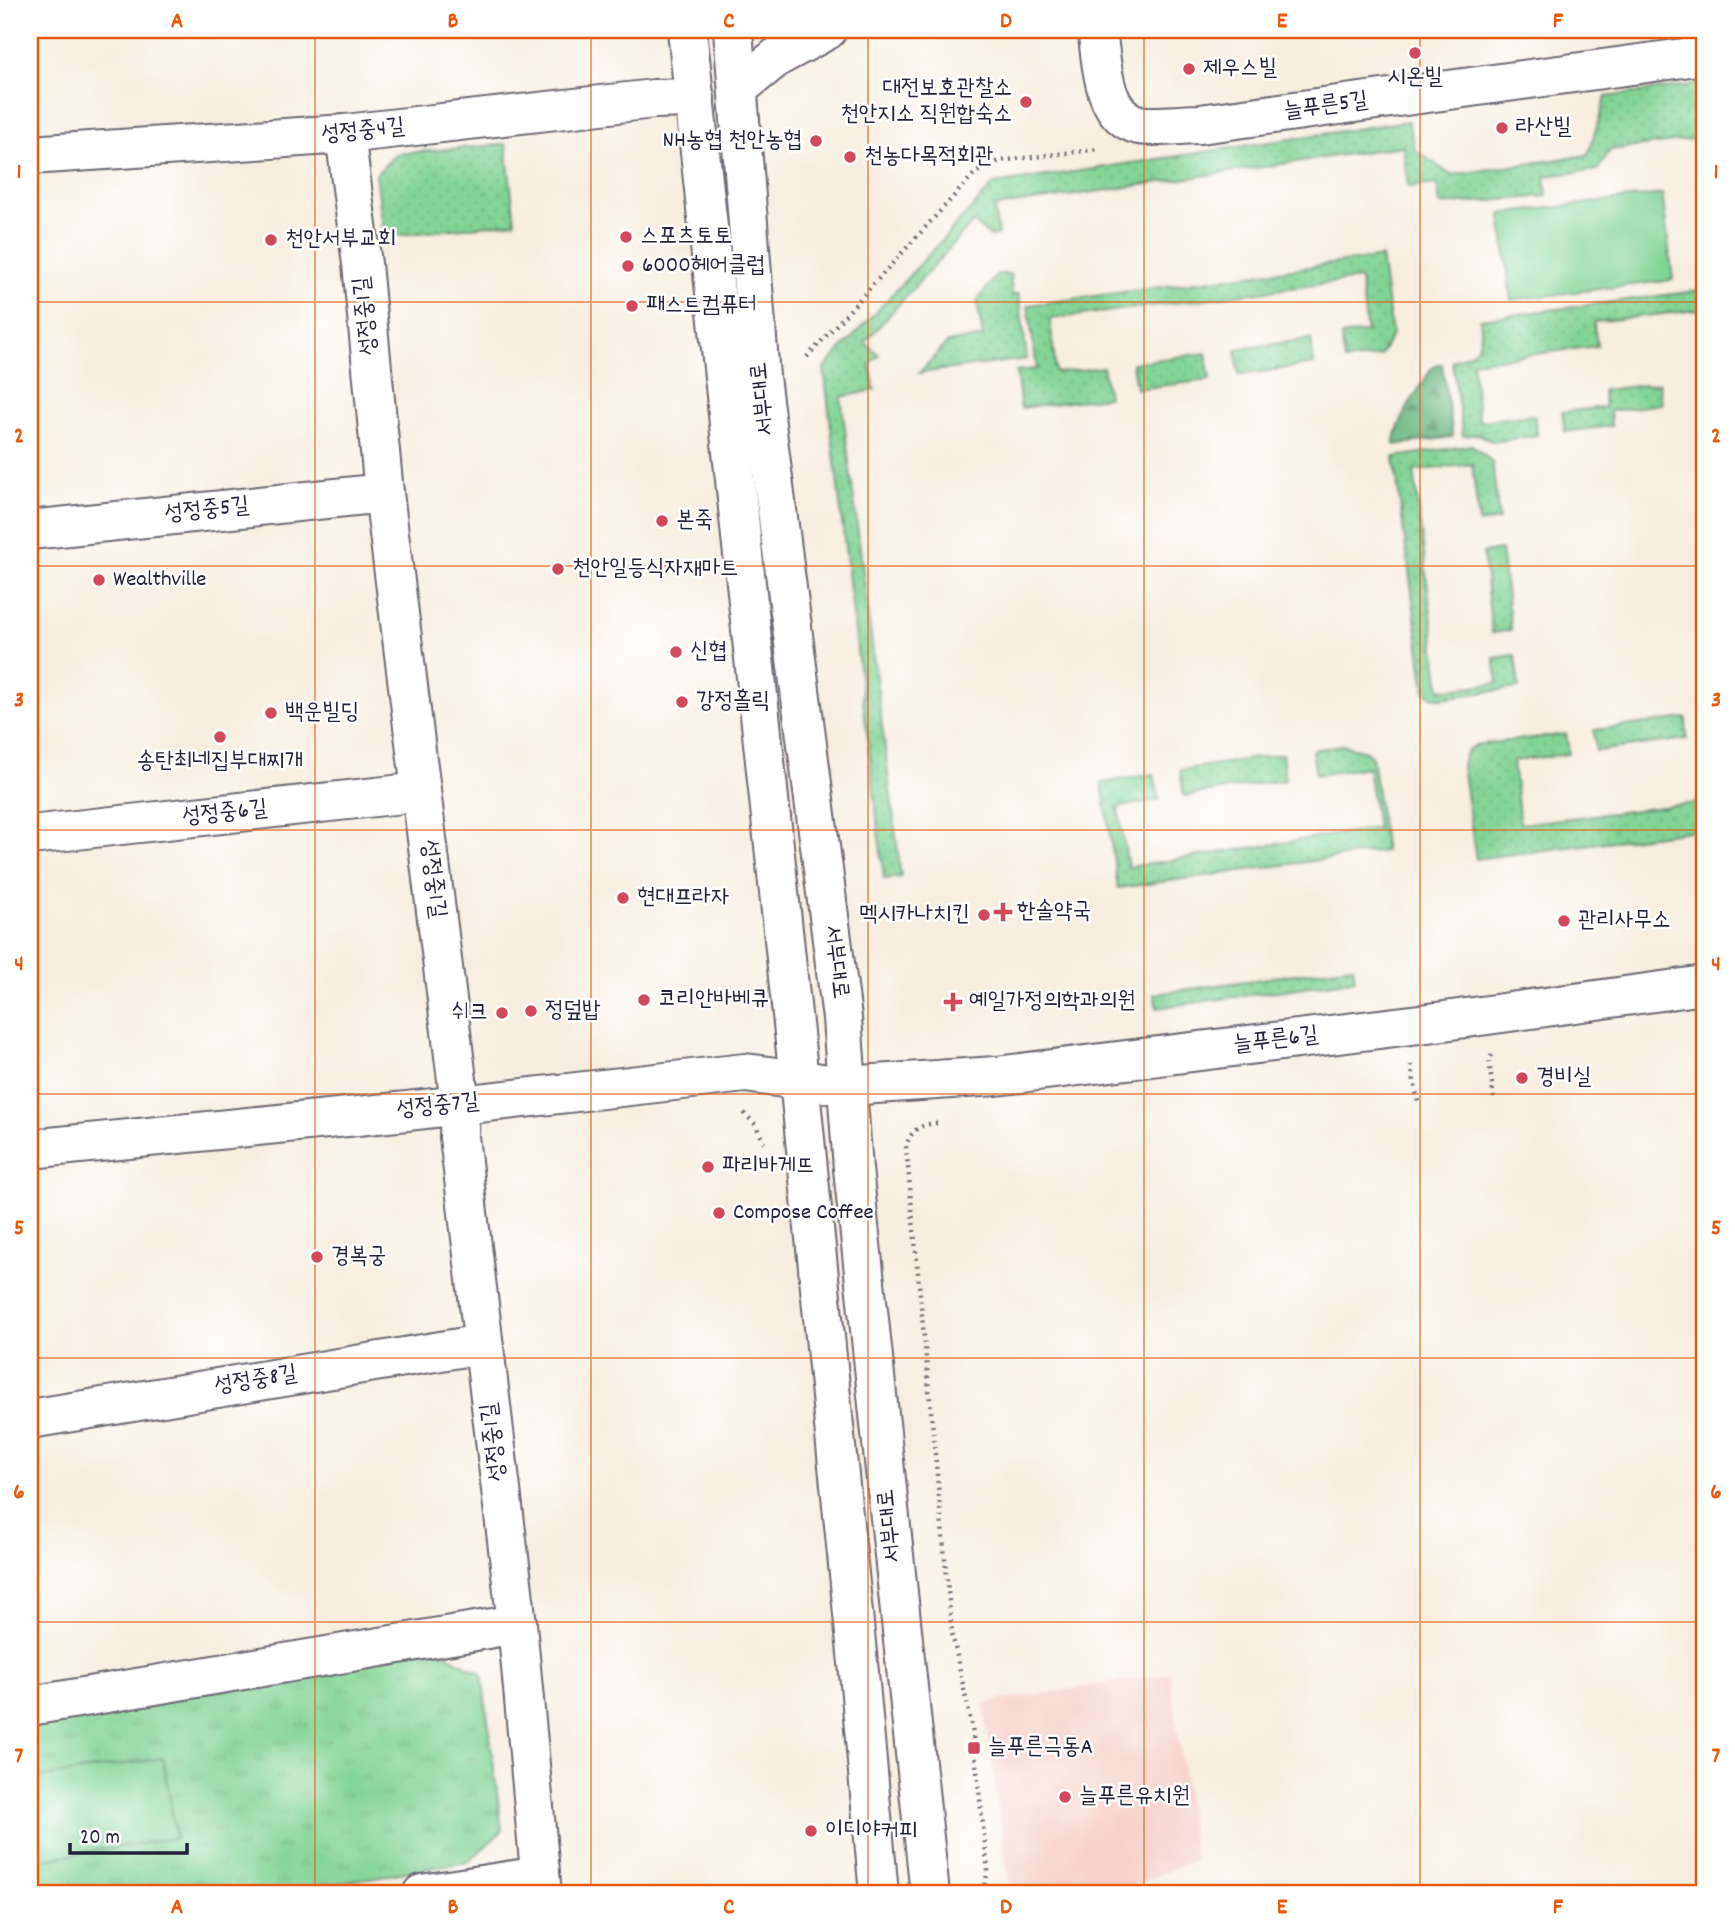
<svg xmlns="http://www.w3.org/2000/svg" width="1735" height="1924" viewBox="0 0 1735 1924" font-family="Dekko,'Poor Story',sans-serif">
<style>
.built{fill:#f7d1c9}
.grass{fill:url(#grass-dots);stroke:#527b68;stroke-width:2}
.forest{fill:url(#forest-firs);stroke:#466c5c;stroke-width:2}
.park{fill:url(#park-tufts);stroke:#527b68;stroke-width:2}
.pitch{fill:#82d495;stroke:#527b68;stroke-width:2}
.lines{fill:none;stroke-linecap:round;stroke-linejoin:round}
.minor-casing{stroke:#6d6974;stroke-width:42}
.path{stroke:#6d6974;stroke-width:4.5;stroke-dasharray:2 5;stroke-linecap:butt}
.minor{stroke:#fff;stroke-width:38}
.grid{fill:none;stroke:#e8590c;stroke-width:2;stroke-opacity:0.55}
.poi-dot{fill:#d1495b;stroke:#fff;stroke-width:2.5}
.labels{text-anchor:middle;dominant-baseline:central;stroke-width:5;stroke-linejoin:round;paint-order:stroke}
.poi-label{font-size:23px;fill:#22223b;stroke:#fff;text-anchor:start}
.street-label{font-size:23px;fill:#22223b;stroke:#fff}
.neatline{fill:none;stroke:#e8590c;stroke-width:2.5}
.grid-label{font-size:23px;text-anchor:middle;font-weight:bold;fill:#e8590c}
</style>
<defs>
<pattern id="grass-dots" width="8" height="8" patternUnits="userSpaceOnUse" patternTransform="scale(1.75)"><rect width="8" height="8" fill="#82d495"/><path d="M2 2h.1M6 6h.1" fill="none" stroke="#70b681" stroke-width="1.8" stroke-linecap="round"/></pattern>
<pattern id="forest-firs" width="22" height="20" patternUnits="userSpaceOnUse" patternTransform="scale(1.75)"><rect width="22" height="20" fill="#69b67e"/><path d="M5 1l3.5 6h-7zM16 11l3.5 6h-7z" fill="#569468"/></pattern>
<pattern id="park-tufts" width="24" height="20" patternUnits="userSpaceOnUse" patternTransform="scale(1.75)"><rect width="24" height="20" fill="#82d495"/><path d="M3 7l-1-3M5 7V3M7 7l1-3M15 17l-1-3M17 17v-4M19 17l1-3" fill="none" stroke="#70b681"/></pattern>
</defs>
<rect width="100%" height="100%" fill="#fff"/>
<filter id="ink" filterUnits="userSpaceOnUse"><feTurbulence type="fractalNoise" baseFrequency=".0143" numOctaves="2"/><feDisplacementMap in="SourceGraphic" scale="14" xChannelSelector="R" yChannelSelector="G"/><feConvolveMatrix kernelMatrix="1 2 1 2 8 2 1 2 1" color-interpolation-filters="sRGB"/></filter>
<filter id="wash" filterUnits="userSpaceOnUse"><feTurbulence type="fractalNoise" baseFrequency=".00686" numOctaves="4" result="noise"/><feDisplacementMap in="SourceGraphic" scale="28" xChannelSelector="R" yChannelSelector="G"/><feGaussianBlur stdDeviation="1.57" result="paint"/><feColorMatrix in="noise" values="0 0 0 0 0 0 0 0 0 0 0 0 0 0 0 0 0 1.4 0 .05"/><feComposite in="paint" operator="in"/></filter>
<g filter="url(#wash)">
<rect width="100%" height="100%" fill="#f8eedf"/>
<path class="built" d="M 1170,1673 L 1195,1860 L 1113,1894 L 1004,1894 L 1009,1883 L 983,1703 Z"/>
<g class="grass">
<path d="M 1705,83 L 1705,118 L 1693,120 L 1696,139 L 1610,150 L 1598,170 L 1545,176 L 1547,196 L 1440,205 L 1437,184 L 1408,187 L 1403,146 L 994,207 L 998,234 L 991,237 L 973,222 L 865,342 L 879,355 L 870,364 L 875,390 L 841,397 L 901,877 L 884,879 L 824,368 L 994,184 L 1408,121 L 1415,150 L 1451,175 L 1588,155 L 1606,97 Z"/>
<path d="M 506,144 L 515,222 L 384,237 L 376,174 L 396,154 Z"/>
<path d="M 1381,257 L 1392,335 L 1380,356 L 1345,361 L 1341,336 L 1367,332 L 1360,279 L 1050,319 L 1056,373 L 1103,367 L 1108,397 L 1021,408 L 1016,371 L 1037,369 L 1028,305 Z"/>
<path d="M 997,274 L 1010,274 L 1012,295 L 1019,294 L 1027,359 L 919,373 L 947,343 L 983,337 L 977,301 Z"/>
<path d="M 1705,290 L 1705,309 L 1594,322 L 1597,346 L 1472,362 L 1479,421 L 1534,415 L 1537,435 L 1493,442 L 1479,434 L 1463,436 L 1452,361 C 1478,352 1484,346 1480,319 Z"/>
<path d="M 1311,339 L 1314,364 L 1239,375 L 1236,349 Z"/>
<path d="M 1206,353 L 1210,380 L 1136,389 L 1132,363 Z"/>
<path d="M 1659,383 L 1662,404 L 1610,411 L 1611,426 L 1565,432 L 1562,412 L 1605,407 L 1603,390 Z"/>
<path d="M 1472,445 L 1492,462 L 1499,520 L 1479,523 L 1472,464 L 1414,471 L 1440,690 L 1498,683 L 1494,658 L 1515,655 L 1519,688 L 1441,698 L 1431,696 L 1425,691 L 1394,457 Z"/>
<path d="M 1501,550 L 1511,630 L 1492,633 L 1483,553 Z"/>
<path d="M 1686,718 L 1687,739 L 1596,751 L 1594,730 Z"/>
<path d="M 1566,734 L 1569,754 L 1513,761 L 1520,824 L 1705,802 L 1705,829 L 1476,859 L 1462,766 C 1464,755 1466,750 1476,745 Z"/>
<path d="M 1342,745 L 1366,751 L 1372,757 L 1385,851 L 1118,888 L 1102,783 L 1154,774 L 1159,800 L 1118,807 L 1128,867 L 1377,828 L 1368,767 L 1316,775 L 1312,750 Z"/>
<path d="M 1282,754 L 1285,780 L 1184,796 L 1180,770 Z"/>
<path d="M 1353,966 L 1355,980 L 1157,1008 L 1154,994 Z"/>
</g>
<path class="forest" d="M 1437,364 L 1442,364 L 1453,437 L 1394,445 C 1398,417 1417,393 1431,369 Z"/>
<g class="park">
<path d="M 1705,118 L 1705,214 L 1693,120 Z"/>
<path d="M 431,1646 L 482,1674 L 502,1831 L 468,1862 L 269,1894 L 30,1894 L 30,1724 Z"/>
</g>
<g class="pitch">
<path d="M 1662,194 L 1673,280 L 1511,300 L 1501,214 Z"/>
<path d="M 163,1758 L 176,1838 L 30,1861 L 30,1779 Z"/>
</g>
</g>
<g filter="url(#ink)">
<g class="lines">
<defs>
<g id="minor">
<path d="M 687,30 L 799,1080 L 859,1673 L 879,1894"/>
<path d="M 733,30 L 760,377 L 842,1018 L 853,1169 L 930,1894"/>
<path d="M 1097,30 C 1102,60 1101,116 1139,125 C 1153,128 1184,124 1200,124 L 1705,55"/>
<path d="M 740,87 L 777,57 L 827,30"/>
<path d="M 345,134 L 362,264 L 384,493 L 460,1104 L 459,1137 L 517,1624 L 542,1894"/>
<path d="M 30,155 L 345,134 L 654,99 L 695,98"/>
<path d="M 30,530 L 384,493"/>
<path d="M 30,835 L 421,792"/>
<path d="M 30,1149 L 407,1111 L 745,1073 L 846,1086 L 996,1076 L 1444,1021 L 1705,985"/>
<path d="M 30,1419 L 483,1344"/>
<path d="M 30,1706 L 517,1624"/>
<path d="M 422,1894 L 540,1876"/>
</g>
</defs>
<use href="#minor" class="minor-casing"/>
<g class="path">
<path d="M 807,357 L 975,173 L 999,161 L 1100,149"/>
<path d="M 1492,1055 L 1489,1061 L 1494,1100"/>
<path d="M 1411,1065 L 1418,1102"/>
<path d="M 744,1113 L 756,1125 L 764,1143"/>
<path d="M 937,1123 C 919,1125 912,1129 906,1146 L 952,1633 L 972,1727 L 988,1871 L 982,1894"/>
</g>
<use href="#minor" class="minor"/>
</g>
</g>
<path class="grid" d="M 315,30 L 315,1894M 591,30 L 591,1894M 868,30 L 868,1894M 1144,30 L 1144,1894M 1420,30 L 1420,1894M 30,302 L 1705,302M 30,566 L 1705,566M 30,830 L 1705,830M 30,1094 L 1705,1094M 30,1358 L 1705,1358M 30,1622 L 1705,1622"/>
<g class="poi-dot">
<circle cx="1415" cy="53" r="7"/>
<circle cx="1189" cy="69" r="7"/>
<circle cx="1026" cy="102" r="7"/>
<circle cx="1502" cy="128" r="7"/>
<circle cx="816" cy="141" r="7"/>
<circle cx="850" cy="157" r="7"/>
<circle cx="626" cy="237" r="7"/>
<circle cx="271" cy="240" r="7"/>
<circle cx="628" cy="266" r="7"/>
<circle cx="632" cy="306" r="7"/>
<circle cx="662" cy="521" r="7"/>
<circle cx="558" cy="569" r="7"/>
<circle cx="99" cy="580" r="7"/>
<circle cx="676" cy="652" r="7"/>
<circle cx="682" cy="702" r="7"/>
<circle cx="271" cy="713" r="7"/>
<circle cx="220" cy="737" r="7"/>
<circle cx="623" cy="898" r="7"/>
<path d="M999.5 901.5h7v7h7v7h-7v7h-7v-7h-7v-7h7z"/>
<circle cx="984" cy="915" r="7"/>
<circle cx="1564" cy="921" r="7"/>
<circle cx="644" cy="1000" r="7"/>
<path d="M949.5 991.5h7v7h7v7h-7v7h-7v-7h-7v-7h7z"/>
<circle cx="531" cy="1011" r="7"/>
<circle cx="502" cy="1013" r="7"/>
<circle cx="1522" cy="1078" r="7"/>
<circle cx="708" cy="1167" r="7"/>
<circle cx="719" cy="1213" r="7"/>
<circle cx="317" cy="1257" r="7"/>
<rect x="967" y="1741" width="14" height="14" rx="3.5"/>
<circle cx="1065" cy="1797" r="7"/>
<circle cx="811" cy="1831" r="7"/>
</g>
<g class="labels">
<g class="poi-label">
<text x="1203" y="69">제우스빌</text>
<text x="1415" y="78" text-anchor="middle">시온빌</text>
<text x="1012" y="89" text-anchor="end">대전보호관찰소<tspan x="1012" dy="26">천안지소 직원합숙소</tspan></text>
<text x="1516" y="128">라산빌</text>
<text x="802" y="141" text-anchor="end">NH농협 천안농협</text>
<text x="864" y="157">천농다목적회관</text>
<text x="640" y="237">스포츠토토</text>
<text x="285" y="240">천안서부교회</text>
<text x="642" y="266">6000헤어클럽</text>
<text x="646" y="306">패스트컴퓨터</text>
<text x="676" y="521">본죽</text>
<text x="572" y="569">천안일등식자재마트</text>
<text x="113" y="580">Wealthville</text>
<text x="690" y="652">신협</text>
<text x="696" y="702">강정홀릭</text>
<text x="285" y="713">백운빌딩</text>
<text x="220" y="762" text-anchor="middle">송탄최네집부대찌개</text>
<text x="637" y="898">현대프라자</text>
<text x="1017" y="912">한솔약국</text>
<text x="970" y="915" text-anchor="end">멕시카나치킨</text>
<text x="1578" y="921">관리사무소</text>
<text x="658" y="1000">코리안바베큐</text>
<text x="969" y="1002">예일가정의학과의원</text>
<text x="545" y="1011">정덮밥</text>
<text x="488" y="1013" text-anchor="end">쉬크</text>
<text x="1536" y="1078">경비실</text>
<text x="722" y="1167">파리바게뜨</text>
<text x="733" y="1213">Compose Coffee</text>
<text x="331" y="1257">경복궁</text>
<text x="988" y="1748">늘푸른극동A</text>
<text x="1079" y="1797">늘푸른유치원</text>
<text x="825" y="1831">이디야커피</text>
</g>
<g class="street-label">
<text transform="translate(1326 107) rotate(-8)">늘푸른5길</text>
<text transform="translate(363 132) rotate(-6)">성정중4길</text>
<text transform="translate(367 316) rotate(-96)">성정중1길</text>
<text transform="translate(764 399) rotate(-96)">서부대로</text>
<text transform="translate(207 511) rotate(-6)">성정중5길</text>
<text transform="translate(225 814) rotate(-6)">성정중6길</text>
<text transform="translate(432 879) rotate(83)">성정중1길</text>
<text transform="translate(835 962) rotate(83)">서부대로</text>
<text transform="translate(1276 1041) rotate(-7)">늘푸른6길</text>
<text transform="translate(438 1107) rotate(-6)">성정중7길</text>
<text transform="translate(256 1381) rotate(-9)">성정중8길</text>
<text transform="translate(495 1442) rotate(-97)">성정중1길</text>
<text transform="translate(891 1526) rotate(-96)">서부대로</text>
</g>
</g>
<rect width="1735" height="1924" fill="none" stroke="#fff" stroke-width="77"/>
<path d="M70 1843v10h117v-10" fill="none" stroke="#22223b" stroke-width="3.5"/>
<text x="80" y="1843" font-size="21" fill="#22223b" stroke="#ffffff" stroke-width="5" paint-order="stroke">20 m</text>
<rect x="38" y="38" width="1658" height="1847" class="neatline"/>
<g class="grid-label">
<text x="177" y="27">A</text>
<text x="453" y="27">B</text>
<text x="729" y="27">C</text>
<text x="1006" y="27">D</text>
<text x="1282" y="27">E</text>
<text x="1558" y="27">F</text>
<text x="19" y="178">1</text>
<text x="1716" y="178">1</text>
<text x="19" y="442">2</text>
<text x="1716" y="442">2</text>
<text x="19" y="706">3</text>
<text x="1716" y="706">3</text>
<text x="19" y="970">4</text>
<text x="1716" y="970">4</text>
<text x="19" y="1234">5</text>
<text x="1716" y="1234">5</text>
<text x="19" y="1498">6</text>
<text x="1716" y="1498">6</text>
<text x="19" y="1762">7</text>
<text x="1716" y="1762">7</text>
<text x="177" y="1913">A</text>
<text x="453" y="1913">B</text>
<text x="729" y="1913">C</text>
<text x="1006" y="1913">D</text>
<text x="1282" y="1913">E</text>
<text x="1558" y="1913">F</text>
</g>
</svg>
